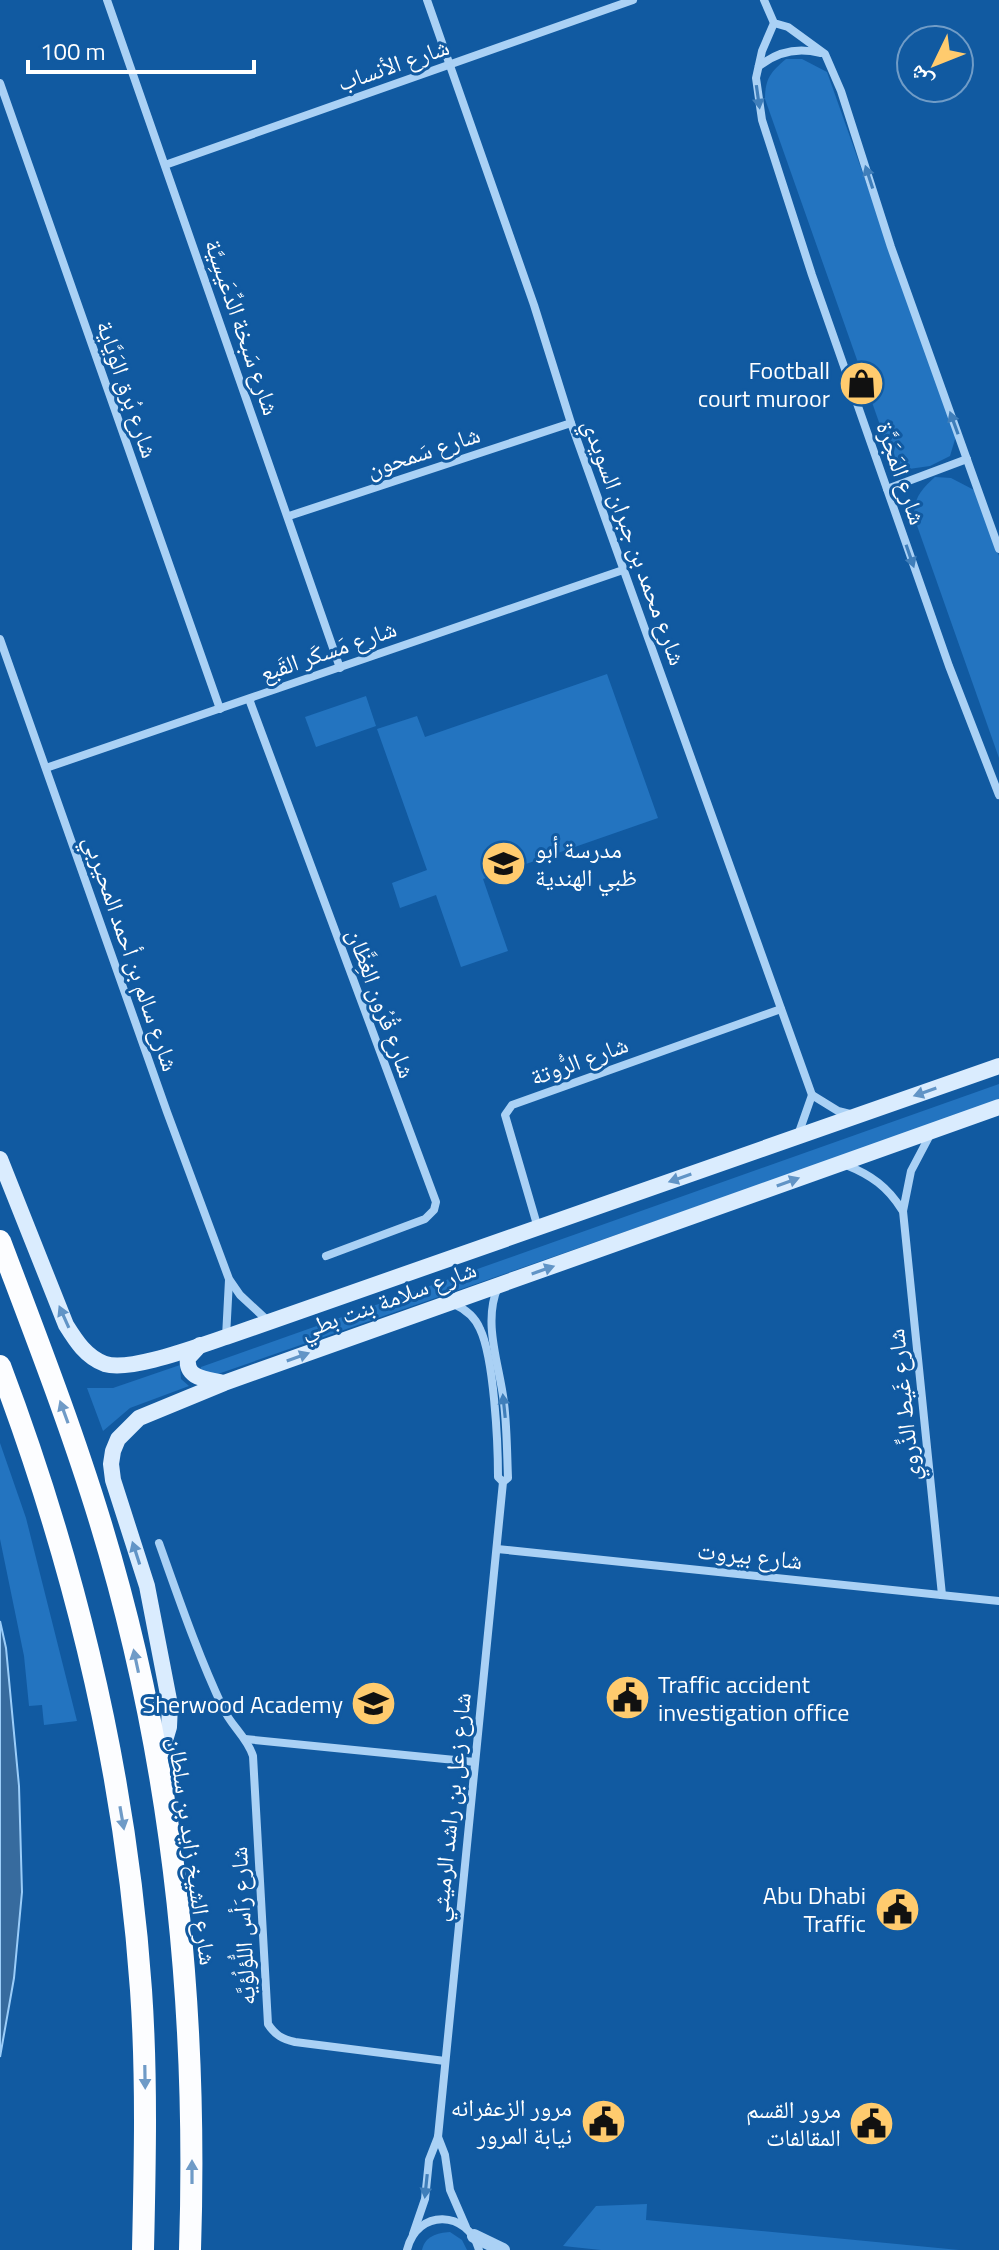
<svg xmlns="http://www.w3.org/2000/svg" width="999" height="2250" viewBox="0 0 999 2250" font-family="'Titillium Web','Noto Naskh Arabic',sans-serif">
<style>
.green{fill:#2374c0}
.water{fill:#376b9e;stroke:#9bcdf9;stroke-width:2}
.lines{fill:none;stroke-linecap:round;stroke-linejoin:round}
.minor{stroke:#aad1f5;stroke-width:8}
.tertiary{stroke:#aad1f5;stroke-width:14}
.secondary{stroke:#daecfe;stroke-width:16}
.trunk{stroke:#fcfdff;stroke-width:22}
.oneway{fill:#3f7eba}
.oneway2{fill:#6194c6}
.oneway3{fill:#6f9bc7}
.labels{text-anchor:middle;dominant-baseline:central;stroke-width:6;stroke-linejoin:round;paint-order:stroke}
.street-label{font-size:24px;fill:#fff;stroke:#115aa1}
.poi-label{font-size:24px;fill:#fff;stroke:#115aa1;text-anchor:end}
</style>
<rect width="100%" height="100%" fill="#115aa1"/>
<g class="green">
<path d="M 786,59 L 802,59 L 827,72 L 956,436 L 950,456 L 930,466 L 902,470 L 892,459 L 765,99 C 765,78 771,72 786,59 Z"/>
<path d="M 935,477 L 951,478 L 976,491 L 999,556 L 999,758 L 914,517 C 914,497 921,490 935,477 Z"/>
<path d="M 607,674 L 658,818 L 483,879 L 508,951 L 461,967 L 436,895 L 400,908 L 392,883 L 427,870 L 377,729 L 417,716 L 425,737 Z"/>
<path d="M 366,696 L 376,726 L 316,747 L 305,717 Z"/>
<path d="M 999,1084 L 999,1101 L 215,1375 L 200,1372 L 201,1367 Z"/>
<path d="M 180,1365 L 181,1379 L 189,1386 L 130,1408 L 103,1431 L 87,1388 L 113,1388 Z"/>
<path d="M 0,1443 L 26,1518 L 77,1721 L 44,1725 L 42,1705 L 29,1706 L 24,1656 L 0,1539 Z"/>
<path d="M 647,2204 L 646,2220 L 959,2250 L 601,2250 L 563,2246 L 596,2206 Z"/>
<path d="M 450,2232 L 462,2240 L 467,2250 L 422,2250 C 425,2236 437,2233 450,2232 Z"/>
</g>
<path class="water" d="M 0,1621 L 6,1648 L 19,1786 L 22,1892 L 14,1978 L 0,2057 Z"/>
<g class="lines">
<g class="minor">
<path d="M 107,0 L 340,668"/>
<path d="M 427,0 L 534,305 L 571,423 L 812,1095 L 798,1135"/>
<path d="M 764,0 L 774,23 L 788,27 L 825,54 L 841,91 L 891,247 L 999,549"/>
<path d="M 774,23 L 762,51 L 756,78 L 762,120 L 812,275 L 949,666 L 999,795"/>
<path d="M 759,66 C 777,52 797,47 820,53"/>
<path d="M 0,83 L 220,709"/>
<path d="M 165,165 L 633,0"/>
<path d="M 887,489 L 967,459"/>
<path d="M 289,516 L 571,423"/>
<path d="M 0,639 L 167,1112 L 229,1279 L 240,1295 L 268,1321"/>
<path d="M 249,699 L 436,1202 L 434,1210 L 425,1219 L 326,1256"/>
<path d="M 46,768 L 623,570"/>
<path d="M 812,1095 L 838,1111 L 850,1114"/>
<path d="M 930,1135 L 911,1171 L 903,1211 L 942,1595"/>
<path d="M 846,1165 C 871,1175 888,1187 902,1210"/>
<path d="M 538,1228 L 505,1115 L 512,1105 L 781,1009"/>
<path d="M 454,1304 C 465,1309 475,1317 480,1329 C 494,1358 498,1443 498,1477 L 503,1482"/>
<path d="M 226,1337 L 229,1280"/>
<path d="M 159,1543 C 179,1599 198,1655 223,1708 C 231,1726 247,1737 253,1756 L 268,2024 C 275,2035 282,2039 295,2042 L 445,2061"/>
<path d="M 497,1549 L 999,1601"/>
<path d="M 245,1739 L 475,1762"/>
<path d="M 438,2137 L 445,2155 L 450,2190 L 466,2227"/>
<path d="M 413,2234 L 425,2199 L 429,2160 L 438,2137 L 503,1482 L 508,1478 C 507,1453 507,1428 504,1403 C 500,1366 482,1323 498,1287"/>
<path d="M 407,2250 C 417,2208 468,2210 479,2250"/>
</g>
<path class="tertiary" d="M 474,2236 L 503,2250"/>
<g class="secondary">
<path d="M 0,1159 L 66,1325 C 76,1341 86,1357 105,1364 C 131,1372 198,1346 226,1337 L 999,1066"/>
<path d="M 200,1345 L 188,1358 C 185,1379 207,1379 223,1383"/>
<path d="M 158,1764 L 169,1727 L 170,1705 L 147,1586 L 113,1480 L 111,1464 L 113,1451 L 118,1439 L 139,1418 L 224,1383 L 999,1107"/>
</g>
<g class="trunk">
<path d="M 0,1241 C 35,1334 71,1426 100,1521 C 172,1756 198,2004 190,2250"/>
<path d="M 0,1366 C 76,1567 126,1776 141,1990 C 147,2076 145,2163 143,2250"/>
</g>
</g>
<defs><path id="oneway-solid" d="M-6-.8H1V-3.2L6.5 0L1 3.2V.8H-6Z" transform="scale(2)"/></defs>
<g class="oneway">
<use href="#oneway-solid" transform="translate(758 97) rotate(82)"/>
<use href="#oneway-solid" transform="translate(869 177) rotate(-108)"/>
<use href="#oneway-solid" transform="translate(954 423) rotate(-110)"/>
<use href="#oneway-solid" transform="translate(910 556) rotate(71)"/>
<use href="#oneway-solid" transform="translate(504 1406) rotate(-96)"/>
<use href="#oneway-solid" transform="translate(426 2186) rotate(96)"/>
</g>
<g class="oneway2">
<use href="#oneway-solid" transform="translate(925 1092) rotate(161)"/>
<use href="#oneway-solid" transform="translate(680 1178) rotate(161)"/>
<use href="#oneway-solid" transform="translate(788 1182) rotate(-20)"/>
<use href="#oneway-solid" transform="translate(543 1270) rotate(-19)"/>
<use href="#oneway-solid" transform="translate(64 1317) rotate(-114)"/>
<use href="#oneway-solid" transform="translate(298 1357) rotate(-20)"/>
<use href="#oneway-solid" transform="translate(136 1553) rotate(-108)"/>
</g>
<g class="oneway3">
<use href="#oneway-solid" transform="translate(64 1412) rotate(-110)"/>
<use href="#oneway-solid" transform="translate(136 1661) rotate(-102)"/>
<use href="#oneway-solid" transform="translate(122 1818) rotate(80)"/>
<use href="#oneway-solid" transform="translate(145 2077) rotate(89)"/>
<use href="#oneway-solid" transform="translate(192 2172) rotate(-90)"/>
</g>
<defs>
<symbol id="shop-disc" viewBox="-11 -11 22 22"><circle r="9.5" fill="#ffcb6e" stroke="#115aa1"/><path d="M-5-2.5h2.3a2.7 3.5 0 0 1 5.4 0H5L5.5 6h-11ZM-1.5-2.5h3a1.5 2.3 0 0 0-3 0Z" fill="#111"/></symbol>
<symbol id="school-disc" viewBox="-11 -11 22 22"><circle r="9.5" fill="#ffcb6e" stroke="#115aa1"/><path d="M0-5L7-2L0 1L-7-2ZM-4 1L0 2.5L4 1V4Q0 6-4 4Z" fill="#111"/></symbol>
<symbol id="civic-disc" viewBox="-11 -11 22 22"><circle r="9.5" fill="#ffcb6e" stroke="#115aa1"/><path d="M-.6-6.5H3V-4.5H.6V-3L4-1V1h2V6H-6V1h2V-1L-.6-3ZM-1.2 2.5V6h2.4V2.5Z" fill="#111"/></symbol>
</defs>
<g fill-rule="evenodd">
<use href="#shop-disc" x="836" y="358" width="51" height="51"/>
<use href="#school-disc" x="478" y="838" width="51" height="51"/>
<use href="#civic-disc" x="602" y="1672" width="51" height="51"/>
<use href="#school-disc" x="348" y="1678" width="51" height="51"/>
<use href="#civic-disc" x="872" y="1884" width="51" height="51"/>
<use href="#civic-disc" x="578" y="2096" width="51" height="51"/>
<use href="#civic-disc" x="846" y="2098" width="51" height="51"/>
</g>
<g class="labels">
<g class="street-label">
<text transform="translate(393 64) rotate(-19)">شارع الأنساب</text>
<text transform="translate(243 327) rotate(71)">شارع سَبخة الدِّعَيسِيَّة</text>
<text transform="translate(128 389) rotate(71)">شارع بُرق الوَيَّاية</text>
<text transform="translate(423 451) rotate(-18)">شارع سَمحون</text>
<text transform="translate(902 473) rotate(71)">شارع المَجَرَّة</text>
<text transform="translate(635 542) rotate(70)">شارع محمد بن جبران السويدي</text>
<text transform="translate(328 650) rotate(-19)">شارع مَسكَر القَبع</text>
<text transform="translate(132 953) rotate(71)">شارع سالم بن أحمد المحيربي</text>
<text transform="translate(382 1003) rotate(70)">شارع قُرُون الغِظَّان</text>
<text transform="translate(579 1060) rotate(-20)">شارع الرُّوتة</text>
<text transform="translate(388 1299) rotate(-20)">شارع سلامة بنت بطي</text>
<text transform="translate(903 1405) rotate(-96)">شارع غَيط الذِّروي</text>
<text transform="translate(750 1555) rotate(6)">شارع بيروت</text>
<text transform="translate(450 1807) rotate(-84)">شارع زعل بن راشد الرميثي</text>
<text transform="translate(193 1851) rotate(82)">شارع الشيخ زايد بن سلطان</text>
<text transform="translate(242 1926) rotate(-93)">شارع رَأس اللُّؤلُؤيَّه</text>
</g>
<g class="poi-label">
<text x="830" y="370">Football<tspan x="830" dy="28">court muroor</tspan></text>
<text x="535" y="849" text-anchor="start">مدرسة أبو<tspan x="535" dy="28">ظبي الهندية</tspan></text>
<text x="658" y="1684" text-anchor="start">Traffic accident<tspan x="658" dy="28">investigation office</tspan></text>
<text x="343" y="1704">Sherwood Academy</text>
<text x="866" y="1895">Abu Dhabi<tspan x="866" dy="28">Traffic</tspan></text>
<text x="572" y="2107">مرور الزعفرانه<tspan x="572" dy="28">نيابة المرور</tspan></text>
<text x="841" y="2109">مرور القسم<tspan x="841" dy="28">المقالفات</tspan></text>
</g>
</g>
<g transform="translate(935 64) rotate(227)"><circle r="38" fill="#115aa1" stroke="#709cc7" stroke-width="2"/>
<path d="M0-6L14 30L0 20L-14 30Z" fill="#ffcb6e"/>
<text y="-12" font-size="22" font-weight="bold" text-anchor="middle" fill="#ffffff">ش</text>
</g>
<path d="M28 60v12h226v-12" fill="none" stroke="#ffffff" stroke-width="4"/>
<text x="40" y="60" font-size="24" fill="#ffffff" stroke="#115aa1" stroke-width="6" paint-order="stroke">100 m</text>
</svg>
